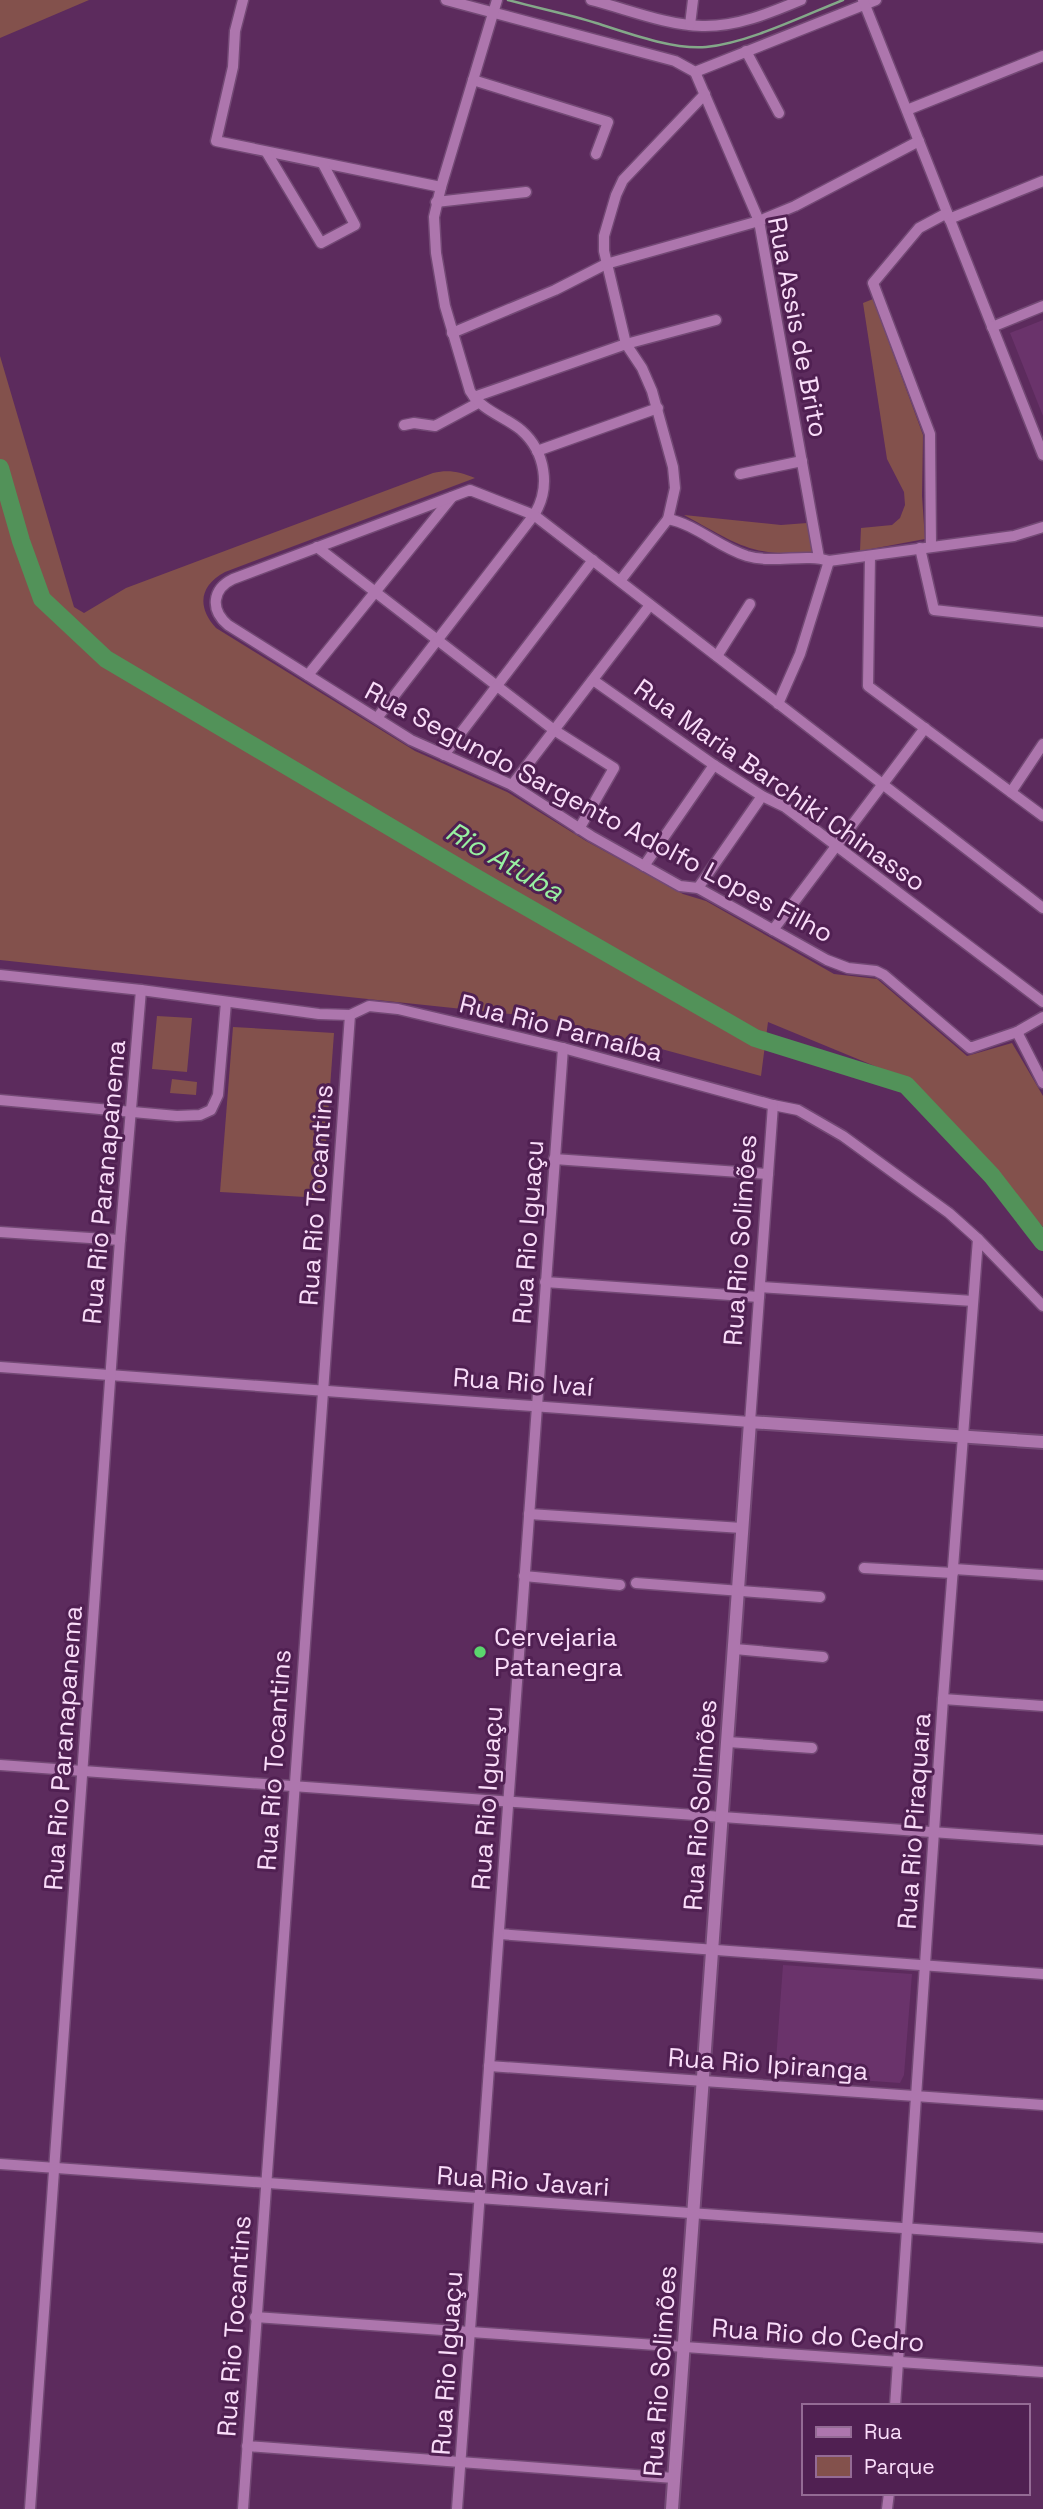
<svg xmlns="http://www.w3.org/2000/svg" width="1043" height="2509" viewBox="0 0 1043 2509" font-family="'Space Grotesk',sans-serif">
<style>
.built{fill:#6a336b}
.green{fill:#83514c}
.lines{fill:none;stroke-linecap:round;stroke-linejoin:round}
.stream{stroke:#84a889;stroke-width:2.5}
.river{stroke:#529259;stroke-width:18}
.minor-casing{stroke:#734975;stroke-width:13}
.tertiary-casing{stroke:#734975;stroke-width:16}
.minor{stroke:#ad76ad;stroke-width:10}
.tertiary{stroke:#ad76ad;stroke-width:12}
.poi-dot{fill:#5bd56e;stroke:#502052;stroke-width:2.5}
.labels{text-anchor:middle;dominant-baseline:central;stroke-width:6;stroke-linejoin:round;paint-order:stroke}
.street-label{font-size:26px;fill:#f9dcf9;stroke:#502052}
.poi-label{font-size:26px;fill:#f9dcf9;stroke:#502052;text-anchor:start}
.water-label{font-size:28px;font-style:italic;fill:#98f0a1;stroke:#502052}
</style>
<rect width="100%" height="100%" fill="#5c2b5d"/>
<g class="built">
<path d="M 1043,320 L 1043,416 L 1010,333 Z"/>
<path d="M 783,1965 L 912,1974 L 904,2075 L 900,2083 L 775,2074 Z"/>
</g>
<g class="green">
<path d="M 0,0 L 89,0 L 0,38 Z"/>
<path d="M 873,299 L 923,435 L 922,496 L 925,539 L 860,551 L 861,528 L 892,525 L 900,518 L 905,505 L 904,492 L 887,459 L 863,303 Z"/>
<path d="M 0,356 L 74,607 L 84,613 L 126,588 L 433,473 C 449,469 460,472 475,478 L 225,572 C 199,586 197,607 216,628 L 415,751 L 507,792 L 586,841 L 683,894 L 706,901 L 834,974 L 877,979 L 967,1056 L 1012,1043 L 1043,1096 L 1043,1227 L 911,1081 L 768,1022 L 761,1076 L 547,1018 L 0,960 Z"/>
<path d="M 684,515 L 781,525 L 807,523 L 813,552 C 751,558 736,543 684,515 Z"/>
<path d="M 157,1016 L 192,1018 L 187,1072 L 152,1069 Z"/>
<path d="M 233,1027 L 334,1033 L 322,1198 L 220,1192 Z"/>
<path d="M 172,1079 L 197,1082 L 196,1095 L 170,1093 Z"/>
</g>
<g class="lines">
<path class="stream" d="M 508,0 C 537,8 568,14 596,23 C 627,33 674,50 706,47 C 748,43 803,16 843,0"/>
<path class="river" d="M 0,468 L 21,541 L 42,599 L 106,659 L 473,876 L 755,1038 L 906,1085 L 992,1176 L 1043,1242"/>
<defs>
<g id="minor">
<path d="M 243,0 L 235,31 L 233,67 L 216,141 L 441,187"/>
<path d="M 446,0 L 675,61 L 695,72 L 876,0"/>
<path d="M 591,0 C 627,9 665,25 702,26 C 736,27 770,13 801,0"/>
<path d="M 863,0 L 1043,455"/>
<path d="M 690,25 L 693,0"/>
<path d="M 746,51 L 779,113"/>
<path d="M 695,72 L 759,221 L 819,558"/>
<path d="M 473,80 L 608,122 L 596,154"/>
<path d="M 907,110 L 1043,56"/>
<path d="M 267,153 L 321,243 L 355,225 L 323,164"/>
<path d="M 436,202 L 526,192"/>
<path d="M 949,219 L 1043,181"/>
<path d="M 992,327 L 1043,306"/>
<path d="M 452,333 L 555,290 L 606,264 L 759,221 L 795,206 L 919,141"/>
<path d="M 474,397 L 626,344 L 716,320"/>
<path d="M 404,425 L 414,423 L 435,426 L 478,403"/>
<path d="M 537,451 L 658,408"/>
<path d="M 740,474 L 802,461"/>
<path d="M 668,519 C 697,525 718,547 747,556 C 775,564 805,553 829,561 L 1014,536 L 1043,527"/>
<path d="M 931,546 L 930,434 L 873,283 L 919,228 L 947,213"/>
<path d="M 317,547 L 554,730 L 614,768 L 579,829"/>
<path d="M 920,548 L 934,610 L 1043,622"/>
<path d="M 870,556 L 868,686 L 1043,816"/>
<path d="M 620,581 L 668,519 L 675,488 L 673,467 L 652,391 L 642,368 L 626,344 L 604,251 L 604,236 L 616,195 L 623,180 L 705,94"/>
<path d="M 717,656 L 750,604"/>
<path d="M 308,675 L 452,497"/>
<path d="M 593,680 L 714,765 L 762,796 L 785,807 L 1043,1002"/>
<path d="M 778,704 L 800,654 L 829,561"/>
<path d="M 377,718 L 534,515 C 551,488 546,452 521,430 C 504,416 482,411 470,391 L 445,306 L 436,253 L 434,217 L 441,187 L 497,0"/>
<path d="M 444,755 L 593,560"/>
<path d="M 512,785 L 650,605"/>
<path d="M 1011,792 L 1043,744"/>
<path d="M 644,866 L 714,765"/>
<path d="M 698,888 L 762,796"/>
<path d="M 1043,908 L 534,515 L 470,490 L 233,579 C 212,589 210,610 228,625 L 411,740 L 512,785 L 591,836 L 680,886 L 698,888 L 827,960 L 848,968 L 876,971 L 884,975 L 970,1048 L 1017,1032 L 1043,1017"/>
<path d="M 773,930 L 925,728"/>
<path d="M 0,975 L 141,990 L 319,1014 L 350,1015 L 369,1006 L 398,1009 L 563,1048 L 773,1105 L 798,1110 L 843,1136 L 949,1213 L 978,1239 L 1043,1306"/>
<path d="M 1017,1032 L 1043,1083"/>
<path d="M 0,1100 L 177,1116 L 200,1115 L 211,1110 L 218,1095 L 226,1002"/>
<path d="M 554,1159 L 768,1174"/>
<path d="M 0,1232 L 120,1240"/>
<path d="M 545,1282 L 759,1297"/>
<path d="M 760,1287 L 973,1301"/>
<path d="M 0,1367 L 750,1422 L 773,1105"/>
<path d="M 529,1514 L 742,1528"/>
<path d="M 864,1568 L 953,1573"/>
<path d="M 954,1569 L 1043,1575"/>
<path d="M 524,1576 L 620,1585"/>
<path d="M 636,1583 L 820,1597"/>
<path d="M 735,1649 L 823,1657"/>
<path d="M 943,1699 L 1043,1706"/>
<path d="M 728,1742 L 812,1748"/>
<path d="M 0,1765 L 1043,1840"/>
<path d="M 499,1934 L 1043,1974"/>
<path d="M 489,2066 L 1043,2105"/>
<path d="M 0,2164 L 1043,2238"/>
<path d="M 255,2317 L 1043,2372"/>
<path d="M 895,2406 L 943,1699 L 978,1239"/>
<path d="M 247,2446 L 674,2478"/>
<path d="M 30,2509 L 120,1240 L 141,990"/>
<path d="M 243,2509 L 350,1015"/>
<path d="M 457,2509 L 563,1048"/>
<path d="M 887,2509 L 889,2493"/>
</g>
<path id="tertiary" d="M 672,2509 L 750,1422 L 1043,1442"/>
</defs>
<use href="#minor" class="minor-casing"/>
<use href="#tertiary" class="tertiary-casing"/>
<use href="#minor" class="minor"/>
<use href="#tertiary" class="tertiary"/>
</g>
<circle class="poi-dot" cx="480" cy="1652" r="7"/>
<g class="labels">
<g class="street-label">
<text transform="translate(798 327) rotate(79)">Rua Assis de Brito</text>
<text transform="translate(780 785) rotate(35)">Rua Maria Barchiki Chinasso</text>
<text transform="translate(599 812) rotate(28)">Rua Segundo Sargento Adolfo Lopes Filho</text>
<text transform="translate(561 1028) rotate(14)">Rua Rio Parnaíba</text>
<text transform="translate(104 1182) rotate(-85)">Rua Rio Paranapanema</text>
<text transform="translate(316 1195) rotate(-86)">Rua Rio Tocantins</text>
<text transform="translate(528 1232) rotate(-86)">Rua Rio Iguaçu</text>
<text transform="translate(740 1240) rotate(-86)">Rua Rio Solimões</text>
<text transform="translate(523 1382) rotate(4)">Rua Rio Ivaí</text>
<text transform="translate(63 1748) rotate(-86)">Rua Rio Paranapanema</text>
<text transform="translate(274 1760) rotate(-86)">Rua Rio Tocantins</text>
<text transform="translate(487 1798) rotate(-86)">Rua Rio Iguaçu</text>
<text transform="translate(700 1805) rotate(-86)">Rua Rio Solimões</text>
<text transform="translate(914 1821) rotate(-86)">Rua Rio Piraquara</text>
<text transform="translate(768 2064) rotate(4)">Rua Rio Ipiranga</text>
<text transform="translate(523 2181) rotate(4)">Rua Rio Javari</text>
<text transform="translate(234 2326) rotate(-86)">Rua Rio Tocantins</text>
<text transform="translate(818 2335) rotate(4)">Rua Rio do Cedro</text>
<text transform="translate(447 2363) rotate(-86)">Rua Rio Iguaçu</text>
<text transform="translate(660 2371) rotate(-86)">Rua Rio Solimões</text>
</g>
<g class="poi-label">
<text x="494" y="1637">Cervejaria<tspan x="494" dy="30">Patanegra</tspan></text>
</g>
<g class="water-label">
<text transform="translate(505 861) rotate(30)">Rio Atuba</text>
</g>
</g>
<rect x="802" y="2404" width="228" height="91" fill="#502052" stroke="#946b95" stroke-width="2"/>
<rect x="816" y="2427" width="35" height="10" fill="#ad76ad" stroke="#946b95" stroke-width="2"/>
<text x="864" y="2439" font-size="21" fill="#f9dcf9">Rua</text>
<rect x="816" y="2456" width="35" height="21" fill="#83514c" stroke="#946b95" stroke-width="2"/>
<text x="864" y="2474" font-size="21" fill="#f9dcf9">Parque</text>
</svg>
